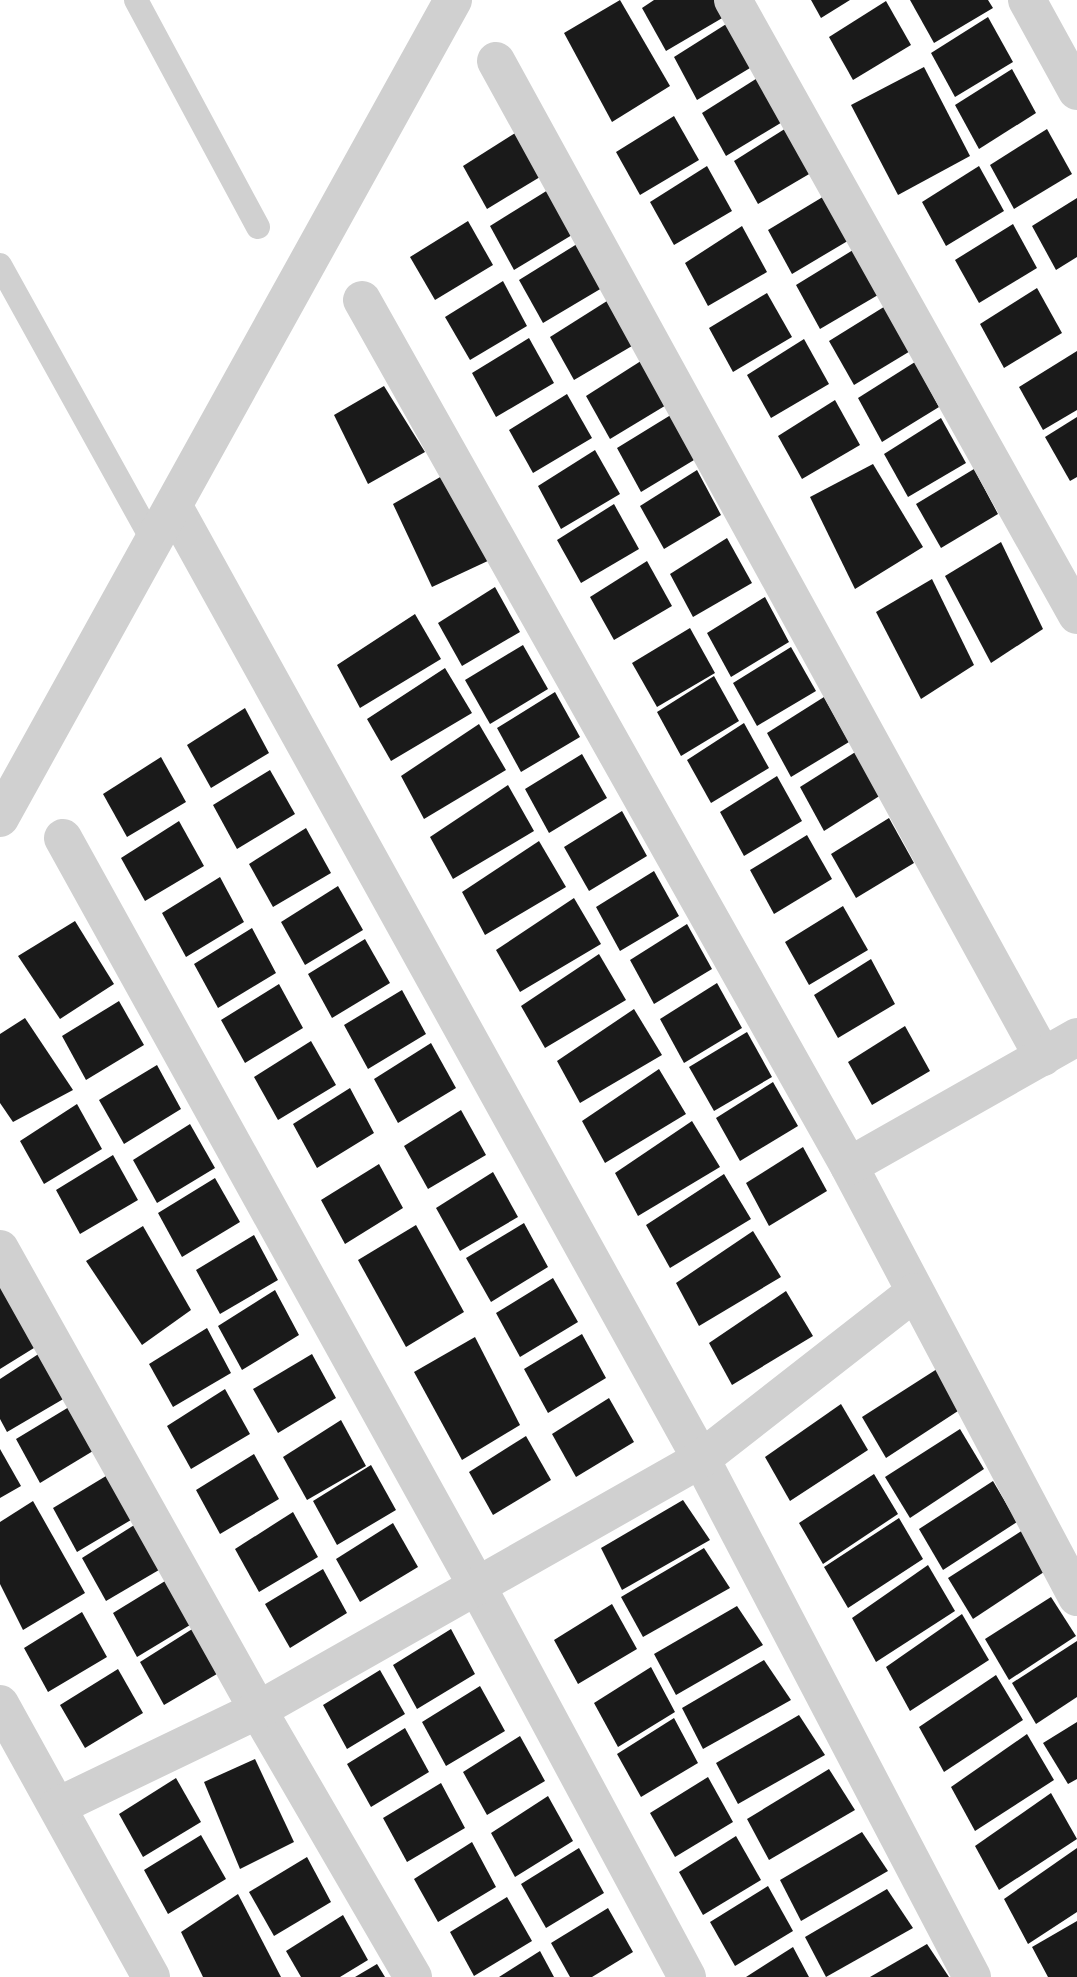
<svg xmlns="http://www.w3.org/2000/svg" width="1077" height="1977" viewBox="0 0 1077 1977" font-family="Cabin,sans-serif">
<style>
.building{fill:#1a1a1a}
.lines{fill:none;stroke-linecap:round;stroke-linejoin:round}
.service{stroke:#d0d0d0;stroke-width:24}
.minor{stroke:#d0d0d0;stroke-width:38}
.tertiary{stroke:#d0d0d0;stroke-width:38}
</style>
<rect width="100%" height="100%" fill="#fff"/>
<g class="building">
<path d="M 620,0 L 670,86 L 612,122 L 564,33 Z"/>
<path d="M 654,0 L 715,0 L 724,17 L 666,51 L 642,8 Z"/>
<path d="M 811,0 L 850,0 L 821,18 Z"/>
<path d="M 910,0 L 988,0 L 993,8 L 934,43 Z"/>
<path d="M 886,1 L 911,45 L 853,80 L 829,37 Z"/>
<path d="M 988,17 L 1013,62 L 955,97 L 931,53 Z"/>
<path d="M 731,21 L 755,65 L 697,100 L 674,57 Z"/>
<path d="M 924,67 L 970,156 L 898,195 L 851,105 Z"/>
<path d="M 1012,69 L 1036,113 L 979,149 L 955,105 Z"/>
<path d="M 759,77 L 784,121 L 726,156 L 702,113 Z"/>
<path d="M 674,116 L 699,160 L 640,195 L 616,152 Z"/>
<path d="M 791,125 L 816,170 L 758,204 L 734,161 Z"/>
<path d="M 1047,129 L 1072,174 L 1014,209 L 990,165 Z"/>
<path d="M 520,130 L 545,174 L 487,209 L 463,166 Z"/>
<path d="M 707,166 L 732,211 L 674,245 L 650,202 Z"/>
<path d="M 979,166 L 1004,211 L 946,246 L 922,202 Z"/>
<path d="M 548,190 L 572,235 L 514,270 L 490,226 Z"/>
<path d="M 826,195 L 851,239 L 792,274 L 768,230 Z"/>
<path d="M 1077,198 L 1077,257 L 1056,270 L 1032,226 Z"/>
<path d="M 468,221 L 493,265 L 435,300 L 410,257 Z"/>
<path d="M 1013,224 L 1037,268 L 979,303 L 955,260 Z"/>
<path d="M 742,226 L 767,272 L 708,306 L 685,263 Z"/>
<path d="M 577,244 L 602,288 L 543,323 L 519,280 Z"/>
<path d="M 853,250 L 878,295 L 820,329 L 796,285 Z"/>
<path d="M 503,281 L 527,326 L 470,360 L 445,317 Z"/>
<path d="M 1037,288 L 1062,333 L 1004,368 L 980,324 Z"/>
<path d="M 767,293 L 792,337 L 733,372 L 709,328 Z"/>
<path d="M 607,301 L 632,346 L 574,380 L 550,337 Z"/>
<path d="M 887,305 L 912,350 L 854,385 L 829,341 Z"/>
<path d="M 529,338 L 554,383 L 496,417 L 472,373 Z"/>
<path d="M 804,339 L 829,384 L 771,418 L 747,375 Z"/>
<path d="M 1077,351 L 1077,410 L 1043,430 L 1019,387 Z"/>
<path d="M 644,359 L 668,404 L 610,439 L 586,396 Z"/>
<path d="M 915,362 L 939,407 L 882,442 L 858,398 Z"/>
<path d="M 384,386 L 425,452 L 368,484 L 334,415 Z"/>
<path d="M 567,394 L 592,438 L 533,473 L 509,430 Z"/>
<path d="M 835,400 L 860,445 L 802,479 L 778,436 Z"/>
<path d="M 674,413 L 699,457 L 641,492 L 617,448 Z"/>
<path d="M 1077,417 L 1077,477 L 1070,481 L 1045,437 Z"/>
<path d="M 941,418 L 966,463 L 908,497 L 884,454 Z"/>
<path d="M 595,450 L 620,494 L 561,529 L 538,486 Z"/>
<path d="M 873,464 L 923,547 L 855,589 L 810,497 Z"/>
<path d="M 974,469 L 998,514 L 941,548 L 916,504 Z"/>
<path d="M 697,470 L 721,515 L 664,549 L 640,506 Z"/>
<path d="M 442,476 L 492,559 L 432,587 L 393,504 Z"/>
<path d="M 614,504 L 639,549 L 581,583 L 557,540 Z"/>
<path d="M 727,538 L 752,583 L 693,617 L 670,574 Z"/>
<path d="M 1001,542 L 1043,629 L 991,663 L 945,576 Z"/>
<path d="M 647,561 L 672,606 L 614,640 L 590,597 Z"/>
<path d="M 932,579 L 974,665 L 921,699 L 876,612 Z"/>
<path d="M 495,587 L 520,632 L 462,666 L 438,623 Z"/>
<path d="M 765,597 L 789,642 L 731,677 L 707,633 Z"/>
<path d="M 415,614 L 441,659 L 360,708 L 337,665 Z"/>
<path d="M 690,628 L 715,673 L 657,707 L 632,663 Z"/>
<path d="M 523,645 L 548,689 L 490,724 L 465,680 Z"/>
<path d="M 791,647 L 816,691 L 757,726 L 733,683 Z"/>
<path d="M 445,668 L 472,713 L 391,761 L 367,719 Z"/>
<path d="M 714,676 L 739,721 L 681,756 L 657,712 Z"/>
<path d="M 555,692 L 580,737 L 521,772 L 497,728 Z"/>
<path d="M 824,697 L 849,742 L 791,777 L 767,733 Z"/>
<path d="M 245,708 L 269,753 L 211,788 L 187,745 Z"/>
<path d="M 744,723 L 769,768 L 711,803 L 687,760 Z"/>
<path d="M 479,724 L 506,770 L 424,819 L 401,776 Z"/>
<path d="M 857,751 L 881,795 L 824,831 L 800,787 Z"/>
<path d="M 582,754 L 607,798 L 549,833 L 525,789 Z"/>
<path d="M 161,757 L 186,802 L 127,837 L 103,794 Z"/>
<path d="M 270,770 L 295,814 L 237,849 L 213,805 Z"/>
<path d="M 777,776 L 802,821 L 744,856 L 720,812 Z"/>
<path d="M 508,785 L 534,831 L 453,879 L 430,837 Z"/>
<path d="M 622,811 L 647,856 L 589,891 L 564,847 Z"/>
<path d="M 889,818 L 914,863 L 856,898 L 831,854 Z"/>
<path d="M 179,821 L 204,866 L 145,901 L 121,858 Z"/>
<path d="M 306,828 L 331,873 L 273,907 L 249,864 Z"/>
<path d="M 807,835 L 832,879 L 774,914 L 750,870 Z"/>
<path d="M 539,841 L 566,887 L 485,935 L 462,892 Z"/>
<path d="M 654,871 L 679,916 L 620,951 L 596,907 Z"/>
<path d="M 220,877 L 244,922 L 186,957 L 162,913 Z"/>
<path d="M 338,886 L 363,930 L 305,965 L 281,922 Z"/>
<path d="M 574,898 L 601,944 L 520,992 L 496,950 Z"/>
<path d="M 843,906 L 868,950 L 809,985 L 785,942 Z"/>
<path d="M 75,921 L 114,984 L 60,1019 L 18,956 Z"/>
<path d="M 687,924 L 712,969 L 654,1004 L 630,960 Z"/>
<path d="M 252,928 L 276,973 L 218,1008 L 194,964 Z"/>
<path d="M 365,939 L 390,983 L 332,1018 L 308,974 Z"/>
<path d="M 599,954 L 626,1000 L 545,1048 L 521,1006 Z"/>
<path d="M 871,959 L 895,1004 L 838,1038 L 814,995 Z"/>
<path d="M 717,983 L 742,1028 L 684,1063 L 660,1019 Z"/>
<path d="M 279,984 L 303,1028 L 245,1063 L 221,1020 Z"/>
<path d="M 402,990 L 426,1034 L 368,1069 L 344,1025 Z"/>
<path d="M 119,1001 L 144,1045 L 86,1080 L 62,1036 Z"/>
<path d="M 634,1009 L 662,1055 L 580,1103 L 557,1061 Z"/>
<path d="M 25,1018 L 73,1090 L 13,1122 L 0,1103 L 0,1034 Z"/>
<path d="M 905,1026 L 930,1071 L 872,1105 L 848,1062 Z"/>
<path d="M 747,1032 L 772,1077 L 714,1111 L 689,1067 Z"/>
<path d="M 311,1041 L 336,1085 L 278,1120 L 254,1077 Z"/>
<path d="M 431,1043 L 456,1088 L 398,1123 L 374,1079 Z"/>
<path d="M 157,1065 L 181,1109 L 124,1144 L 99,1100 Z"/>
<path d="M 659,1069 L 686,1114 L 605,1163 L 582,1121 Z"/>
<path d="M 773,1082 L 798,1126 L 740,1161 L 716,1118 Z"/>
<path d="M 350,1088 L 374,1133 L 317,1168 L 293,1124 Z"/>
<path d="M 77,1104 L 102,1149 L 44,1184 L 20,1141 Z"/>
<path d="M 461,1110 L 486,1155 L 428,1189 L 404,1146 Z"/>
<path d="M 692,1121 L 720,1167 L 638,1216 L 615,1173 Z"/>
<path d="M 190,1124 L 215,1168 L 157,1203 L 133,1160 Z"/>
<path d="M 803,1147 L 827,1191 L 769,1226 L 746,1183 Z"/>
<path d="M 113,1155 L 138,1200 L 80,1234 L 56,1190 Z"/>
<path d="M 379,1164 L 403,1208 L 345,1244 L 321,1200 Z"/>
<path d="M 493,1172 L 518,1217 L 460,1251 L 436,1208 Z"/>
<path d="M 724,1174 L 751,1219 L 670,1268 L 646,1225 Z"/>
<path d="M 215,1178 L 240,1222 L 182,1257 L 158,1213 Z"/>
<path d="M 524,1223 L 548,1267 L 491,1302 L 466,1258 Z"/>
<path d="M 416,1225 L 464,1312 L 406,1347 L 358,1260 Z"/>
<path d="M 143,1226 L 191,1310 L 142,1345 L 86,1261 Z"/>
<path d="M 753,1231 L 781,1277 L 699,1326 L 676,1283 Z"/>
<path d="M 254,1235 L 278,1280 L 220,1314 L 196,1270 Z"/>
<path d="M 553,1278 L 578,1322 L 520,1357 L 496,1313 Z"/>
<path d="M 0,1286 L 42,1343 L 0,1369 Z"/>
<path d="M 275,1290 L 299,1335 L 242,1370 L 218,1326 Z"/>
<path d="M 786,1291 L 813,1336 L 732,1385 L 709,1343 Z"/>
<path d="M 207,1328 L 231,1373 L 173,1407 L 149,1364 Z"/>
<path d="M 582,1334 L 606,1378 L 548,1413 L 524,1369 Z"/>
<path d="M 475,1337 L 520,1425 L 462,1460 L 414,1372 Z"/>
<path d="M 40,1353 L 65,1398 L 7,1432 L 0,1419 L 0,1379 Z"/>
<path d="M 312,1354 L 336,1398 L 278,1433 L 253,1389 Z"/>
<path d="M 937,1369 L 961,1409 L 886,1458 L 862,1417 Z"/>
<path d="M 225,1389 L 250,1434 L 191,1469 L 167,1426 Z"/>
<path d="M 609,1398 L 634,1442 L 576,1477 L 552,1434 Z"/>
<path d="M 74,1404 L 98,1448 L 40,1483 L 16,1439 Z"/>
<path d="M 841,1404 L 868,1450 L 790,1501 L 765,1457 Z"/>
<path d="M 341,1420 L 366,1466 L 307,1500 L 283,1457 Z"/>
<path d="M 960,1429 L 984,1469 L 910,1518 L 885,1477 Z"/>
<path d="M 526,1436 L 551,1480 L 493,1515 L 469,1472 Z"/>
<path d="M 0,1449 L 21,1486 L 0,1498 Z"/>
<path d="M 254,1454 L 279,1499 L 220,1534 L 196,1490 Z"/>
<path d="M 371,1465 L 396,1510 L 337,1545 L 313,1501 Z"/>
<path d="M 111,1473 L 136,1517 L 77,1552 L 53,1508 Z"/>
<path d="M 874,1474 L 898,1514 L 823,1564 L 799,1523 Z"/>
<path d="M 993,1481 L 1017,1522 L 943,1570 L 919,1529 Z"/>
<path d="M 683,1500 L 710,1540 L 622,1590 L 601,1548 Z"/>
<path d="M 33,1501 L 85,1593 L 23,1630 L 0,1584 L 0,1522 Z"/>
<path d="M 293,1512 L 318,1557 L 259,1592 L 235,1549 Z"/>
<path d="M 899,1518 L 923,1559 L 848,1608 L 824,1567 Z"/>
<path d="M 139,1522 L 164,1567 L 106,1601 L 82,1558 Z"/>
<path d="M 393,1523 L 418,1567 L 360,1602 L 336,1559 Z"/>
<path d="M 1023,1530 L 1047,1570 L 973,1619 L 948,1578 Z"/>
<path d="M 704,1548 L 730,1588 L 643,1637 L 621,1597 Z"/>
<path d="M 928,1565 L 955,1611 L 876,1662 L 852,1618 Z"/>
<path d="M 323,1569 L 347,1613 L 290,1648 L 265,1604 Z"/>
<path d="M 170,1578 L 195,1622 L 137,1657 L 113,1613 Z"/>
<path d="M 1051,1597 L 1076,1636 L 1009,1680 L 985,1639 Z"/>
<path d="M 612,1604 L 637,1649 L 578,1684 L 554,1640 Z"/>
<path d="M 737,1606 L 763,1645 L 676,1695 L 654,1654 Z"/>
<path d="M 82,1612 L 107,1657 L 48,1692 L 24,1648 Z"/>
<path d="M 962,1614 L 989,1660 L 910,1711 L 886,1667 Z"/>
<path d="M 197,1626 L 222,1671 L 164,1705 L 140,1662 Z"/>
<path d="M 451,1629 L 475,1674 L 417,1709 L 393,1665 Z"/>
<path d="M 1077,1641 L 1077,1697 L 1036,1724 L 1012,1683 Z"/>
<path d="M 764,1660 L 791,1700 L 703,1749 L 682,1708 Z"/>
<path d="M 651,1667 L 675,1712 L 618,1747 L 594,1703 Z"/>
<path d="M 118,1669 L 143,1713 L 85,1748 L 60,1705 Z"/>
<path d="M 380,1670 L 405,1714 L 347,1749 L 323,1705 Z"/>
<path d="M 996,1675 L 1023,1720 L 944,1772 L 919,1727 Z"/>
<path d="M 480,1686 L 505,1731 L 446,1766 L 422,1722 Z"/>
<path d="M 799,1715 L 825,1755 L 738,1804 L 716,1763 Z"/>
<path d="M 674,1718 L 698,1763 L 641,1797 L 617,1754 Z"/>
<path d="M 1077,1722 L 1077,1779 L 1068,1784 L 1043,1743 Z"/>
<path d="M 405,1728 L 429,1772 L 371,1807 L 347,1764 Z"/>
<path d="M 1027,1734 L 1054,1780 L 975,1831 L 951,1787 Z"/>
<path d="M 520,1736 L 545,1781 L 487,1815 L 463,1772 Z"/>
<path d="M 255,1759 L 294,1842 L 240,1869 L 204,1782 Z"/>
<path d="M 829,1769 L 855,1810 L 769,1860 L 747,1819 Z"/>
<path d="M 708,1777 L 733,1822 L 675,1857 L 650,1813 Z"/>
<path d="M 176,1778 L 201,1822 L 143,1857 L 119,1814 Z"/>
<path d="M 441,1783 L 465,1828 L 407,1862 L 383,1818 Z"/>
<path d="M 1051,1793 L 1077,1839 L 999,1890 L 975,1846 Z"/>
<path d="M 548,1796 L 573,1841 L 515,1877 L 491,1833 Z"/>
<path d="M 862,1832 L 888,1871 L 801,1921 L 780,1880 Z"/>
<path d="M 201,1835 L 226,1879 L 168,1914 L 144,1870 Z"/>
<path d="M 736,1836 L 761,1880 L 703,1915 L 679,1872 Z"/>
<path d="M 472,1842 L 496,1887 L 438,1922 L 414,1879 Z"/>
<path d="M 579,1848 L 604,1893 L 546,1928 L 521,1884 Z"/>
<path d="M 1077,1848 L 1077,1912 L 1028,1944 L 1004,1899 Z"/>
<path d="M 307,1857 L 331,1902 L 274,1936 L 249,1892 Z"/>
<path d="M 768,1886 L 793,1931 L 735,1966 L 710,1922 Z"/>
<path d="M 887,1889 L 913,1928 L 826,1977 L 805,1937 Z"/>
<path d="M 238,1894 L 281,1977 L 203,1977 L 181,1932 Z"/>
<path d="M 507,1897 L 532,1941 L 474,1976 L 450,1932 Z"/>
<path d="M 608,1908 L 633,1952 L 592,1977 L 570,1977 L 551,1943 Z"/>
<path d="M 343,1915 L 368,1960 L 340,1977 L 301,1977 L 286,1951 Z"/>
<path d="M 1077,1921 L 1077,1977 L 1048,1977 L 1032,1947 Z"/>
<path d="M 927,1944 L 949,1977 L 870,1977 Z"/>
<path d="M 793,1947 L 809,1977 L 746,1977 Z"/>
<path d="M 540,1951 L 554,1977 L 499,1977 Z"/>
<path d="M 377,1964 L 385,1977 L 355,1977 Z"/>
</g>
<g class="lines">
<g class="service">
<path d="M 136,0 L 258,227"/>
<path d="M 0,265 L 154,543"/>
</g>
<g class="minor">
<path d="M 733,0 L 1077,615"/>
<path d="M 1027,0 L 1077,91"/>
<path d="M 496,61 L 1043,1057"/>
<path d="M 362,300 L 849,1166 L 1077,1597"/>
<path d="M 174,507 L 701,1459 L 972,1977"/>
<path d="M 63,838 L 477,1586 L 687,1977"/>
<path d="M 849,1166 L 1077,1037"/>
<path d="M 0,1249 L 258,1710 L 413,1977"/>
<path d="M 0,1704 L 151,1977"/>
<path d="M 58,1806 L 258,1710 L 701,1459 L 915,1292"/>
</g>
<path class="tertiary" d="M 0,818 L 453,0"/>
</g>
</svg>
